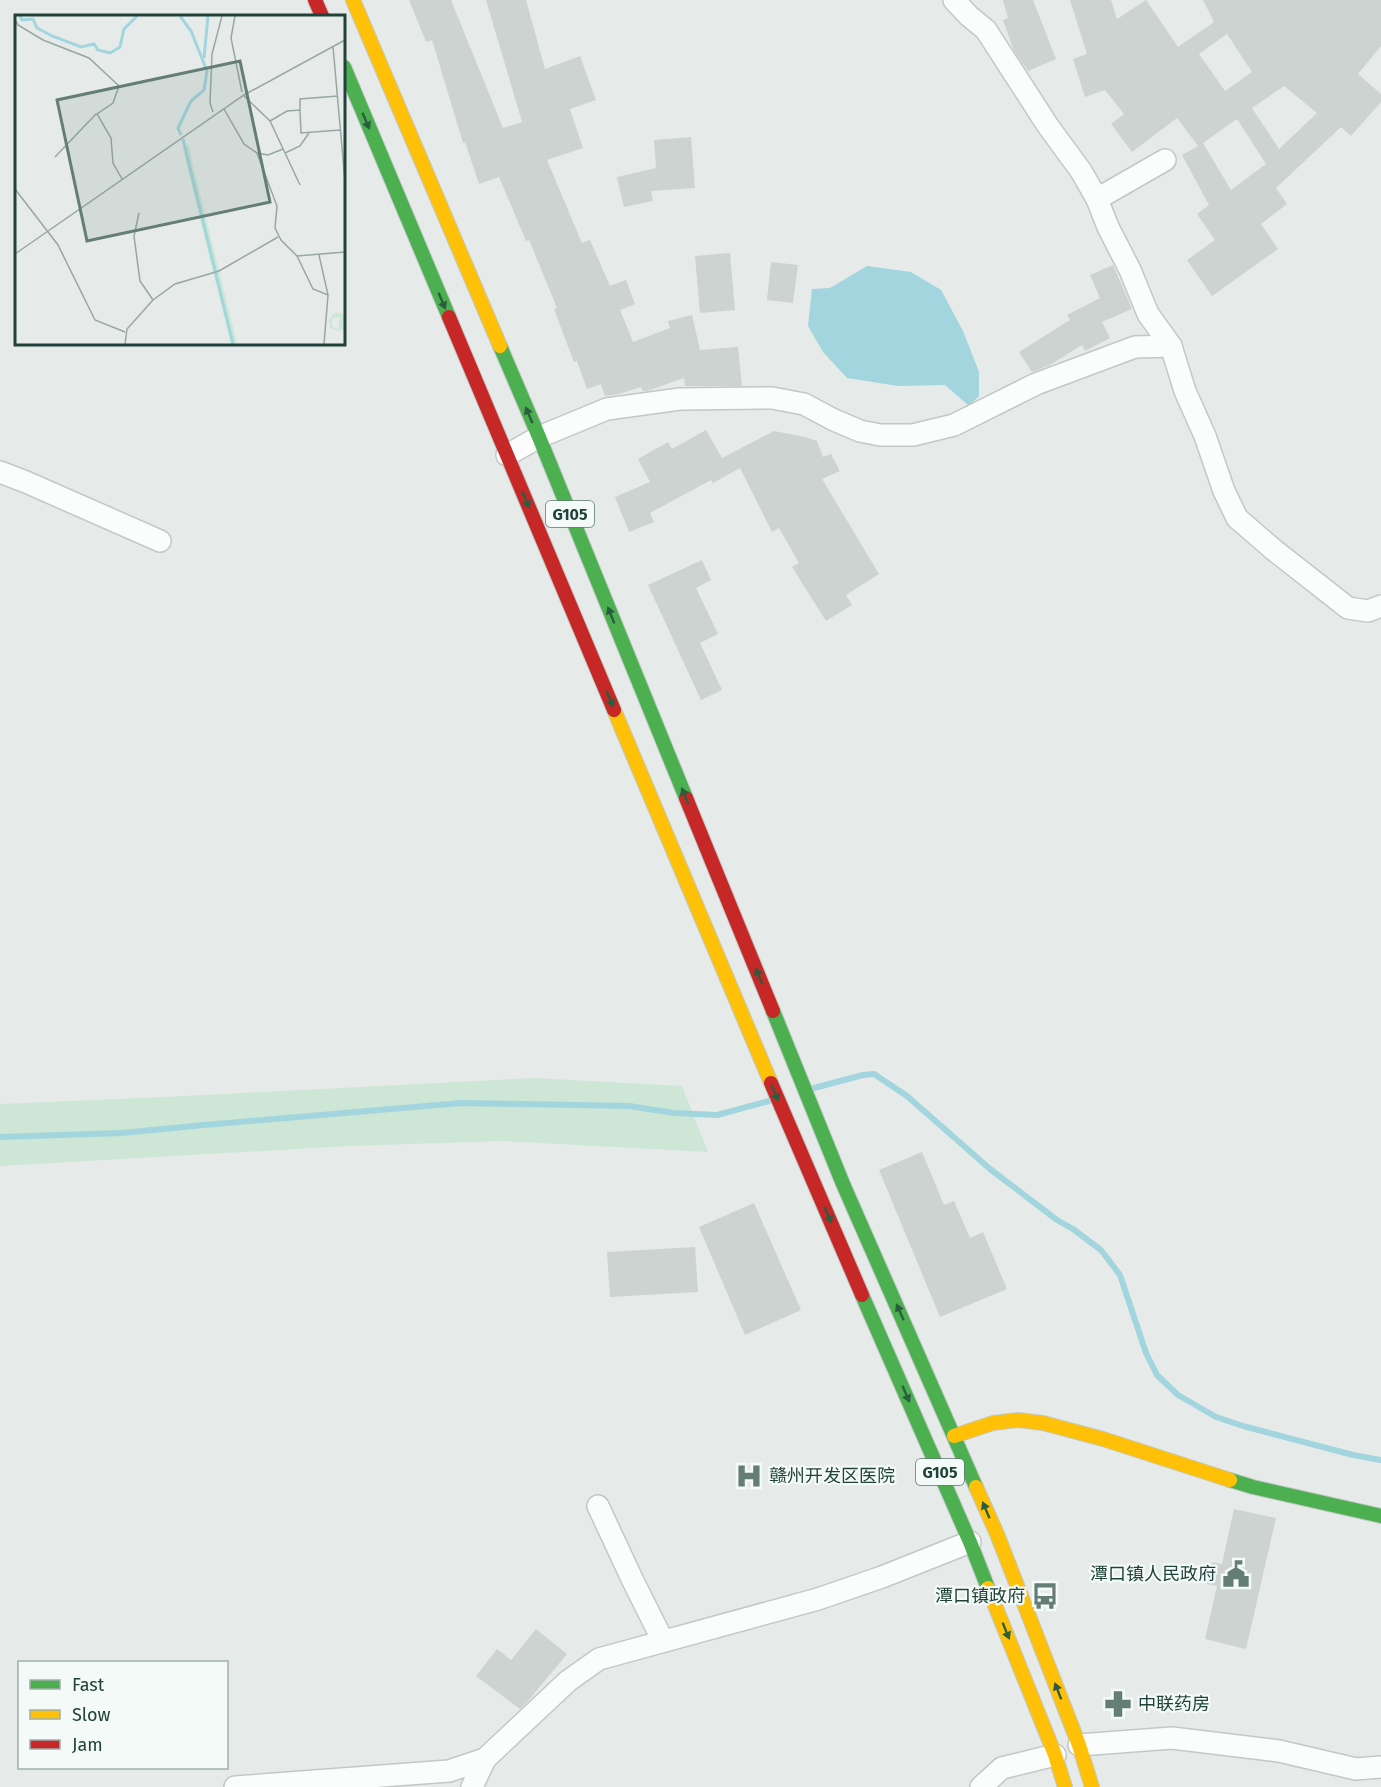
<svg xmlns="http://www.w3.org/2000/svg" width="1381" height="1787" viewBox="0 0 1381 1787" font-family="'Fira Sans','Noto Sans SC',sans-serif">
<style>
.green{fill:#cde6d5}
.water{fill:#a2d5de}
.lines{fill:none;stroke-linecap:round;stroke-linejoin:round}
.stream{stroke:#a2d5de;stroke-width:6}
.building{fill:#ccd3d0;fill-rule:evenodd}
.street-casing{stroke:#c3c8c6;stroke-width:24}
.fast-casing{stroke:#c1c9c6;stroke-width:16}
.slow-casing{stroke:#c1c9c6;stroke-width:16}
.jam-casing{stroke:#c1c9c6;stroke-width:16}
.street{stroke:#fbfcfc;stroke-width:21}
.fast{stroke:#4caf50;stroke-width:14}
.slow{stroke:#ffc107;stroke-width:14}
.jam{stroke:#c62828;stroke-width:14}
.oneway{fill:#2b5d40}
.labels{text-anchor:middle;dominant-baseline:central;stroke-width:4.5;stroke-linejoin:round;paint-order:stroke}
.shield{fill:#f4faf7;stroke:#607973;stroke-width:1.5}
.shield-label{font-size:16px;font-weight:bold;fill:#20423a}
.poi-label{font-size:18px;fill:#20423a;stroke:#f4faf7;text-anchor:start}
.inset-river{fill:none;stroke:#a2d5de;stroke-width:3}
.inset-road{fill:none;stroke:#97a7a3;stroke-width:1.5}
.view{fill:#657d77;fill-opacity:0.15;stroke:#657d77;stroke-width:3}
.inset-edge{fill:none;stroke:#20423a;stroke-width:3}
</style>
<rect width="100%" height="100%" fill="#e6ebe9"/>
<path class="green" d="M 534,1078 L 682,1086 L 708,1152 L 502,1141 L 348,1146 L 0,1166 L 0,1104 L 165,1097 Z"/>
<path class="water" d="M 867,266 L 911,272 L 941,290 L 963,331 L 979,372 L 979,396 L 969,406 L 945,385 L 898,386 L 847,378 L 823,352 L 808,326 L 812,289 L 830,288 Z"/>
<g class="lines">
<g class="stream">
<path d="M 814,1088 L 863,1075 L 874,1074 L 907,1096 L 990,1169 L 1057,1220 L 1073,1229 L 1101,1250 L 1120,1275 L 1146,1353 L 1157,1375 L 1178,1395 L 1216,1417 L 1243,1426 L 1353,1455 L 1381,1460"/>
<path d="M 0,1137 L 122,1133 L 204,1125 L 461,1103 L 629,1106 L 674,1113 L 717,1115 L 769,1101"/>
</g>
</g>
<g class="building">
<path d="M 409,0 L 451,0 L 503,128 L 522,122 L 486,0 L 526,0 L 545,69 L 580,56 L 596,100 L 570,109 L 583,148 L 547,160 L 582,243 L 590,240 L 610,286 L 626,280 L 635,304 L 620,310 L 633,342 L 670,328 L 668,321 L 692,315 L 700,350 L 738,347 L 742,386 L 685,386 L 684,378 L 647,391 L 643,391 L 641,387 L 619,394 L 605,396 L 601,384 L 587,389 L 577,361 L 574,362 L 564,336 L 554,309 L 557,308 L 529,240 L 526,241 L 499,177 L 479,184 L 465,142 L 463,143 L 432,40 L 426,42 Z"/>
<path d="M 1003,0 L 1033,0 L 1056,59 L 1028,71 L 1014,51 L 1003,20 L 1008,18 Z"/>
<path d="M 1070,0 L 1111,0 L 1117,19 L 1146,0 L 1178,47 L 1214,22 L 1203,0 L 1381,0 L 1381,46 L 1358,74 L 1381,94 L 1381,102 L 1351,136 L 1341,127 L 1276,188 L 1287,204 L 1261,224 L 1278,249 L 1212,296 L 1187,260 L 1215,240 L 1197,214 L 1209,205 L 1182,155 L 1198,146 L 1177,118 L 1132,152 L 1111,124 L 1124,114 L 1105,90 L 1085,97 L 1073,59 L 1087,54 ZM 1227,34 L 1252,72 L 1225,91 L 1199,54 ZM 1284,86 L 1317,113 L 1279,149 L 1252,108 ZM 1237,119 L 1266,164 L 1231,190 L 1203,143 Z"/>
<path d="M 691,137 L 695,188 L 651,191 L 653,201 L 624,207 L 617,177 L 656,168 L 654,140 Z"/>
<path d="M 730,253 L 735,310 L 700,313 L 695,256 Z"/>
<path d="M 771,262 L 798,265 L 793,303 L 767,300 Z"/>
<path d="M 1113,265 L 1132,309 L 1102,322 L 1110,338 L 1085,351 L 1082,345 L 1050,365 L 1032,372 L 1019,352 L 1070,320 L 1067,315 L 1100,298 L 1090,275 Z"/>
<path d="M 706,430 L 722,458 L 774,431 L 805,437 L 817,441 L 823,457 L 831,454 L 840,471 L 822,479 L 879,574 L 846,595 L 852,605 L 826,621 L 792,567 L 799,563 L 779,528 L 772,532 L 740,468 L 713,483 L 711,480 L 650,513 L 654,522 L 629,532 L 615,497 L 650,482 L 638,459 L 668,442 L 672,449 Z"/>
<path d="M 702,560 L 711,580 L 696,588 L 718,634 L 700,643 L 722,690 L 701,700 L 648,585 Z"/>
<path d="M 922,1152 L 944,1205 L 954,1201 L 970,1238 L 983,1232 L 1007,1289 L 940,1317 L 879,1170 Z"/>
<path d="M 754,1203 L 801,1310 L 745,1335 L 699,1227 Z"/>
<path d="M 695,1247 L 698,1292 L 610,1297 L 607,1252 Z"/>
<path d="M 1234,1509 L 1276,1518 L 1246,1649 L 1205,1639 L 1217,1586 L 1207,1584 L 1212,1562 L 1222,1564 Z"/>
<path d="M 536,1629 L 567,1654 L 528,1701 L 520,1709 L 476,1676 L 497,1649 L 511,1660 Z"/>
</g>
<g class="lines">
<defs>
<g id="street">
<path d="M 954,0 L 969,16 L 986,30 L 1048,126 L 1081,171 L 1097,199 L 1108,227 L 1130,270 L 1148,314 L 1171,346"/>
<path d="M 1097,199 L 1165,160"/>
<path d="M 507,455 L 539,437 L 607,409 L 680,399 L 772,398 L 804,404 L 834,420 L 860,431 L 880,435 L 913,435 L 954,425 L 1036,384 L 1135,347 L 1171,346 L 1185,391 L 1205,436 L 1224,491 L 1237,518 L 1274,550 L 1348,608 L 1368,611 L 1381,606"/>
<path d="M 0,472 L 26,482 L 160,541"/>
<path d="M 598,1506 L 633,1581 L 663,1641"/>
<path d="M 1079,1745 L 1172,1738 L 1279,1751 L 1356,1769 L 1381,1767"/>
<path d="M 235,1787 L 449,1771 L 485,1759"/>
<path d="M 472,1787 L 485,1759 L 568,1681 L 599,1659 L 818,1599 L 882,1577 L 970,1542"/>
<path d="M 981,1787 L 1002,1768 L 1055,1755"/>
</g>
<g id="fast">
<path d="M 344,67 L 449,317"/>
<path d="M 500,346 L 539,437 L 686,798"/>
<path d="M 773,1011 L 843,1184 L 976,1487"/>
<path d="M 862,1295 L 970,1542 L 988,1588"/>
<path d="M 1230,1480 L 1253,1487 L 1381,1516"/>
</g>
<g id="slow">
<path d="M 353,0 L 500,346"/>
<path d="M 614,710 L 771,1083"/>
<path d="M 954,1436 L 993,1423 L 1018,1420 L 1043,1423 L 1103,1439 L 1230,1480"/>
<path d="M 976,1487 L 997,1534 L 1079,1745 L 1092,1787"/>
<path d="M 988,1588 L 1055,1755 L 1065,1787"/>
</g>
<g id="jam">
<path d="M 315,0 L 322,16"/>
<path d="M 449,317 L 614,710"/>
<path d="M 686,798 L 773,1011"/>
<path d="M 771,1083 L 862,1295"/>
</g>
</defs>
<use href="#street" class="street-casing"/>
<use href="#fast" class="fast-casing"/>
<use href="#slow" class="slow-casing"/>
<use href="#jam" class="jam-casing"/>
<use href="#street" class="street"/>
<use href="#fast" class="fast"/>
<use href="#slow" class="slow"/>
<use href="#jam" class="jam"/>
</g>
<defs><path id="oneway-solid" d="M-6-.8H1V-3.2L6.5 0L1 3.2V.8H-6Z" transform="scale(1.5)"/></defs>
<g class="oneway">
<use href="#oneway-solid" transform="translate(366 121) rotate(67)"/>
<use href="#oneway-solid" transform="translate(442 301) rotate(67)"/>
<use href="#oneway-solid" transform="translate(529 415) rotate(-113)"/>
<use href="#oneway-solid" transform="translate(526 500) rotate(67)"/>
<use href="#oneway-solid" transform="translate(611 615) rotate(-112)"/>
<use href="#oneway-solid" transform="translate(610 699) rotate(67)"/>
<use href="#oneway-solid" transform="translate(685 796) rotate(-112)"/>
<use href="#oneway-solid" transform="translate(759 976) rotate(-112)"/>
<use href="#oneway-solid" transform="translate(775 1093) rotate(67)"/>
<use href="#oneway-solid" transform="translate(828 1215) rotate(67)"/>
<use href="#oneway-solid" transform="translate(900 1312) rotate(-114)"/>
<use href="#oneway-solid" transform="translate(906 1394) rotate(67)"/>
<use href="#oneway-solid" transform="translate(986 1510) rotate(-113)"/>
<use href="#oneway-solid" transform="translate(1006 1631) rotate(68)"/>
<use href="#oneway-solid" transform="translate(1058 1691) rotate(-111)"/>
</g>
<defs>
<symbol id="hospital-bare" viewBox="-9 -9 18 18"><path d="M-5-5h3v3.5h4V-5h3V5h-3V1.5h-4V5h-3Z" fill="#657d77" stroke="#f4faf7" stroke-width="2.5" paint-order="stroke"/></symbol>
<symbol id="civic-bare" viewBox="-9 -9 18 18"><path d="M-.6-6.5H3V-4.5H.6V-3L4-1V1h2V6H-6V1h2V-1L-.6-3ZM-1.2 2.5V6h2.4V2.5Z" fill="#657d77" stroke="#f4faf7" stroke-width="2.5" paint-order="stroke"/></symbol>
<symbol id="bus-bare" viewBox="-9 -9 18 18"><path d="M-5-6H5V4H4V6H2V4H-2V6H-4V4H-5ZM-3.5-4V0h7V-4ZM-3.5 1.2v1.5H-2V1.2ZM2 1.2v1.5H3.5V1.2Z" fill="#657d77" stroke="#f4faf7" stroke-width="2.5" paint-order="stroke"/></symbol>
<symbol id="pharmacy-bare" viewBox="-9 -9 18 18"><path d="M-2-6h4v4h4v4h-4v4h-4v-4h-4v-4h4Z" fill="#657d77" stroke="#f4faf7" stroke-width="2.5" paint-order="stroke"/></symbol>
</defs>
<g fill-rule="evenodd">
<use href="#hospital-bare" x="730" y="1457" width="38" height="38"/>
<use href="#civic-bare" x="1217" y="1555" width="38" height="38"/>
<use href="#bus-bare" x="1026" y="1577" width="38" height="38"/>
<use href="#pharmacy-bare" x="1099" y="1685" width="38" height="38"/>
</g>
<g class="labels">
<g class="shield">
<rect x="546" y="501" width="48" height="26" rx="4.5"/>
<rect x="916" y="1459" width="48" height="26" rx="4.5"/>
</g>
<g class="shield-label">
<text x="570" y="514">G105</text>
<text x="940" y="1472">G105</text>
</g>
<g class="poi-label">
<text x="769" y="1476">赣州开发区医院</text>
<text x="1216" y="1574" text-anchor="end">潭口镇人民政府</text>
<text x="1025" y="1596" text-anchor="end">潭口镇政府</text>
<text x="1138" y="1704">中联药房</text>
</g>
</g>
<g transform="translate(15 15)">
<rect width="330" height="330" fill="#e6ebe9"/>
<path d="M 174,129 L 178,150 L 222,329 L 216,329 L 171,148 L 168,133 ZM 320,298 L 330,299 L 330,316 L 323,314 L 325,301 L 317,304 L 317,311 L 330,319 L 315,313 L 314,304 Z" fill="#cde6d5"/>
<path class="inset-river" d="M 5,1 L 7,5 L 18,4 L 22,13 L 37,21 L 66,32 L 79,29 L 83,35 L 95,38 L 105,32 L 109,14 L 122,1M 165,1 L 176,16 L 192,56 L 189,75 L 176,86 L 163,113 L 166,120M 189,43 L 193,1M 168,124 L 218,329"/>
<path class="inset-road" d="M 220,1 L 216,23 L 227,77M 0,5 L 3,10 L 28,25 L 74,43 L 104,71 L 98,88 L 82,99 L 96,123 L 98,148 L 107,164M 318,32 L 330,166M 229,81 L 255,106 L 285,170M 209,94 L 229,129 L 242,138 L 253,140 L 268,134M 285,95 L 285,84 L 323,81M 198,97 L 195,88 L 197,39 L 207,1M 255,106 L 272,96 L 285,95 L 286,118 L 325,115M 242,138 L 262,191 L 260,213 L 266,225 L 282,241 L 330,237M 270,138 L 285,131 L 294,118M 40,142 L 81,99M 0,174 L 43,230 L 80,305 L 110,317M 124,198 L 119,221 L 125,266 L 138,285M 0,239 L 229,80 L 330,25M 304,240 L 313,280 L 309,329M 282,241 L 298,274 L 313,280M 110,329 L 112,314 L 138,285 L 160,269 L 204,256 L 263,222"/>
<path class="view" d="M 225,46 L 255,187 L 72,226 L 42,85 Z"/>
<rect width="330" height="330" class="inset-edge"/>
</g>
<rect x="18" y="1661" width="210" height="108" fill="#f4faf7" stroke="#9fb0ab" stroke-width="1.5"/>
<rect x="30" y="1680" width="30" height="9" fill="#4caf50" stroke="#9fb0ab" stroke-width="1.5"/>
<text x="72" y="1691" font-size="18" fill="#20423a">Fast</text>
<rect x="30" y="1710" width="30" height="9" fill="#ffc107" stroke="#9fb0ab" stroke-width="1.5"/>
<text x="72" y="1721" font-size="18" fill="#20423a">Slow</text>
<rect x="30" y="1740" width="30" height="9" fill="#c62828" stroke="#9fb0ab" stroke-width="1.5"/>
<text x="72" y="1751" font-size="18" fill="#20423a">Jam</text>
</svg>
